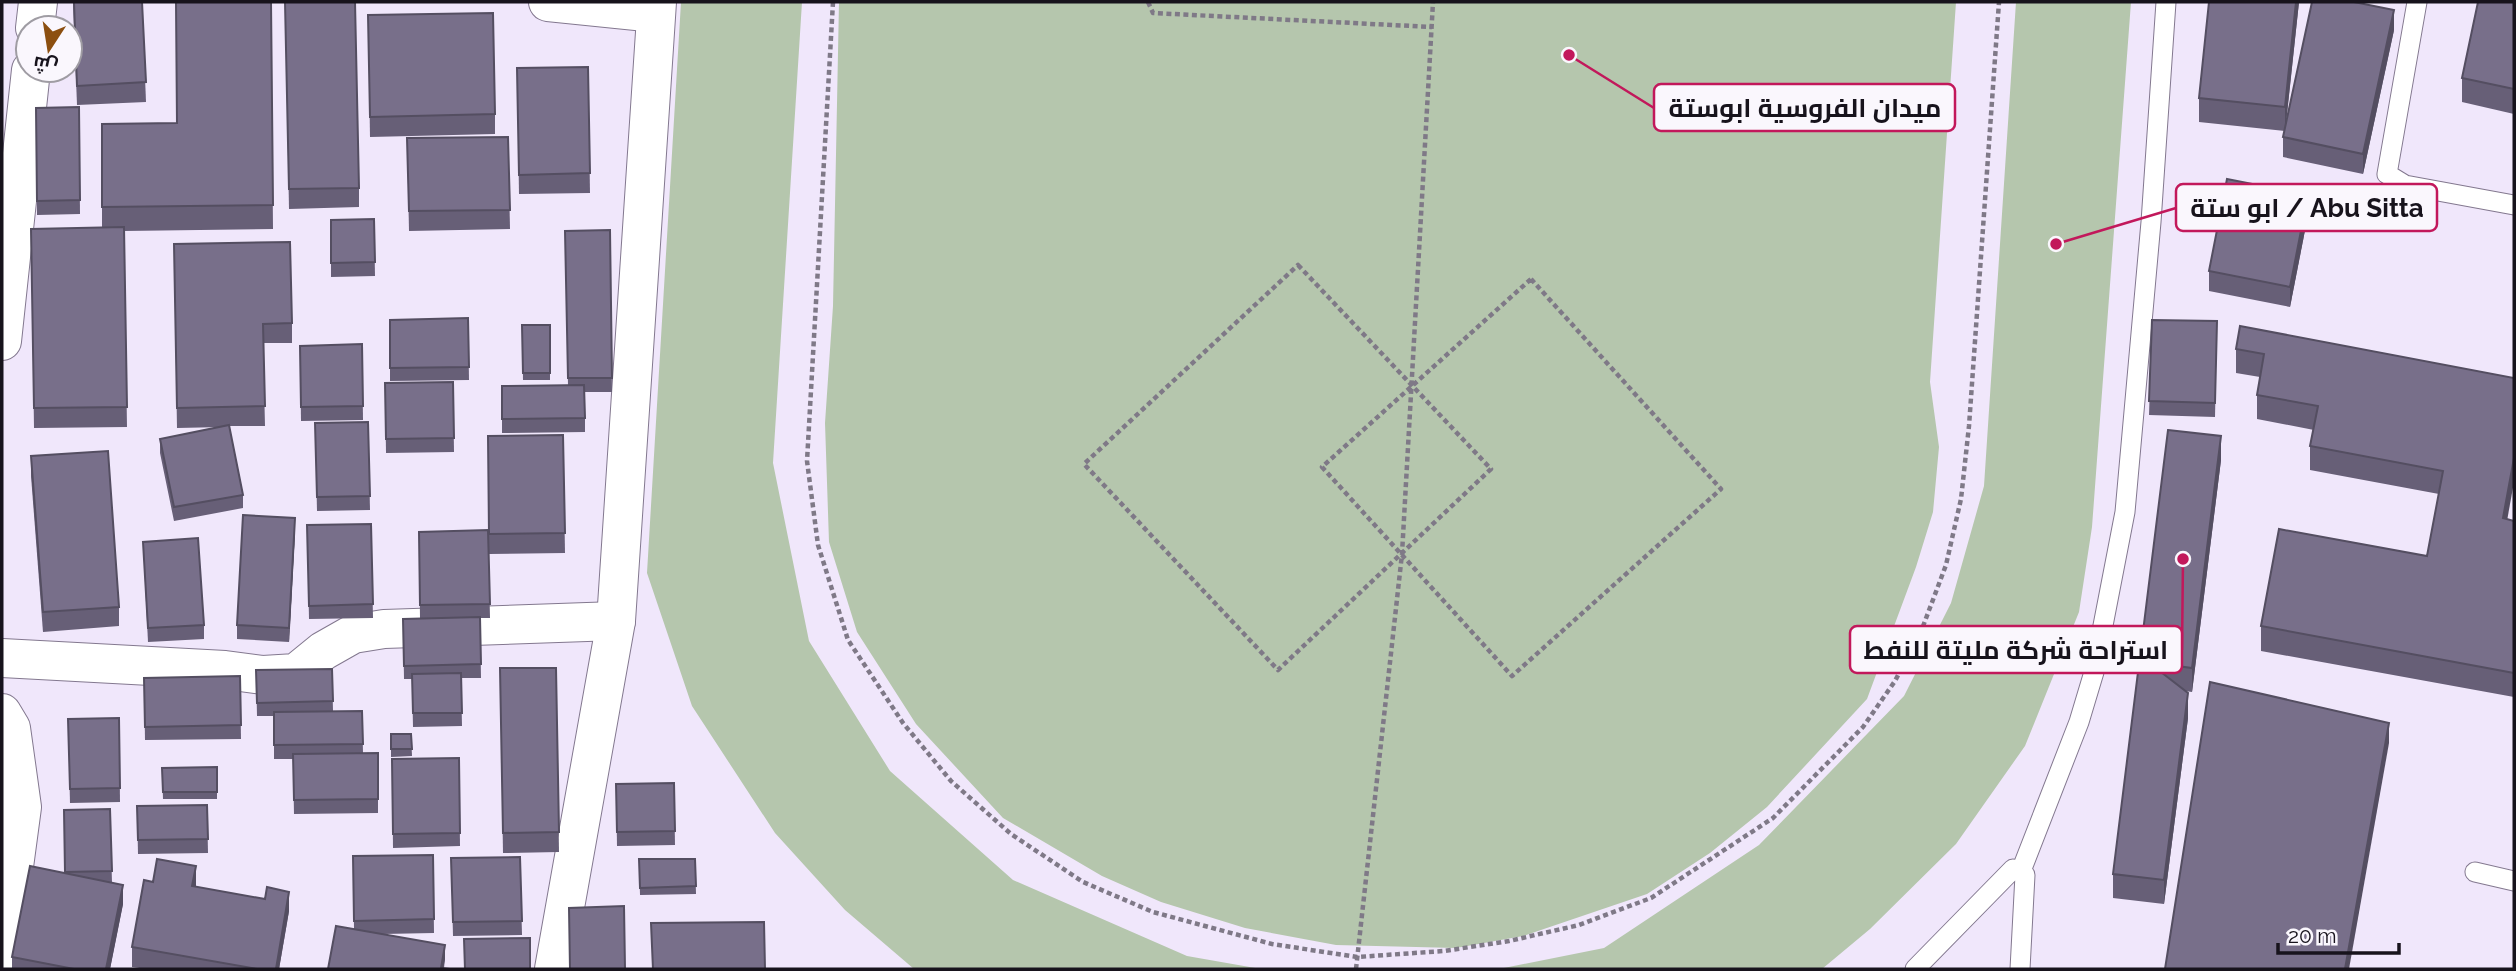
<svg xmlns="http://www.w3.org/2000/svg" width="2516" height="971" viewBox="0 0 2516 971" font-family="Raleway,Cairo,sans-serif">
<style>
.green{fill:#b5c6ad}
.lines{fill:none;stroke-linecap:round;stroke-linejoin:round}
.lane-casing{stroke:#83788f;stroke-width:21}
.street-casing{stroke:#83788f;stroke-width:40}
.path{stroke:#7f7987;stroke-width:4.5;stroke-dasharray:5 3.5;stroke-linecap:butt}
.lane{stroke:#fff;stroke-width:19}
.street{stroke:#fff;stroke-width:38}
.wall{fill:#675f77}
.shaded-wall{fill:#544e61}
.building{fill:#786f8a;stroke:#544e61;stroke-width:2}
.leader{fill:none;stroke:#c2185b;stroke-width:2.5}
.callout-dot{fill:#c2185b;stroke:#faf7fd;stroke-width:2.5}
.callout{fill:#faf7fd;stroke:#c2185b;stroke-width:2.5}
.callout-label{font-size:26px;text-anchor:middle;font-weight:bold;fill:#17131c}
</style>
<rect width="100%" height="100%" fill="#f0e7fb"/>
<g class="green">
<path d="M 681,2 L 802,2 L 773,463 L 809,641 L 890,771 L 1013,880 L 1187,956 L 1261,969 L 914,969 L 845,910 L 775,833 L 692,706 L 647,573 Z"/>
<path d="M 839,2 L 1956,2 L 1930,382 L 1939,447 L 1933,512 L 1916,567 L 1867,699 L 1767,807 L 1710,853 L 1647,894 L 1523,936 L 1456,948 L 1336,945 L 1245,928 L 1161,902 L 1102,876 L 1003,818 L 916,724 L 857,632 L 829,542 L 825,423 L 833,306 Z"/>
<path d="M 2016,2 L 2131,2 L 2092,527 L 2079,612 L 2025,746 L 1956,844 L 1870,929 L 1822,969 L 1499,969 L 1604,948 L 1759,845 L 1904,696 L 1951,603 L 1984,486 Z"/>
</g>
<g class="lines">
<defs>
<g id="lane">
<path d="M 2417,2 L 2387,174 L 2405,185 L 2514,205"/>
<path d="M 2021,871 L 2079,722 L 2094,672 L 2125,512 L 2151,222 L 2166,2"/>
<path d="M 2475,872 L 2514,881"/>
<path d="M 1915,969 L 2013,869 L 2021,871 L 2025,875 L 2020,969"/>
</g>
<g id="street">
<path d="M 548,2 L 656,13"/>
<path d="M 35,28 L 38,2"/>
<path d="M 2,341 L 31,70"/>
<path d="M 2,658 L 225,670 L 263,675 L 296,673 L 323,651 L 353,634 L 384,629 L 616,621"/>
<path d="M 2,713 L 11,728 L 22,807 L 2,956"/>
<path d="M 554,969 L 616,621 L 657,2"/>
</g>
</defs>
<use href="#lane" class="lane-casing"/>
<use href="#street" class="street-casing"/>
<g class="path">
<path d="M 833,2 L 807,461 L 818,545 L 848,640 L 903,723 L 951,781 L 1011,834 L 1083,882 L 1153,912 L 1272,944 L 1357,957 L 1444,951 L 1509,941 L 1579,925 L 1651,898 L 1773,818 L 1863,727 L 1895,681 L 1922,629 L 1946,565 L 1961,499 L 1969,426 L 1999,2"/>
<path d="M 1148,2 L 1153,13 L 1432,27"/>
<path d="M 1298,265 L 1491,469 L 1278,670 L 1084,464 Z"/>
<path d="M 1531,279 L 1721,489 L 1512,676 L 1322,467 Z"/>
<path d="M 1356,969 L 1402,554 L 1433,2"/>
</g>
<use href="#lane" class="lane"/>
<use href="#street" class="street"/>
</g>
<g class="wall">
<path d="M 73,2 L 142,2 L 146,102 L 77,105 Z"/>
<path d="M 271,2 L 273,229 L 124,231 L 127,427 L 34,428 L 31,229 L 102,228 L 102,124 L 177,123 Z"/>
<path d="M 285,2 L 359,188 L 359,207 L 289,209 Z"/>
<path d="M 2299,2 L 2286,124 L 2394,30 L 2363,174 L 2283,157 L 2283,137 L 2285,131 L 2199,122 L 2199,98 Z"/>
<path d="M 2514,2 L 2514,114 L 2462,102 L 2462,78 Z"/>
<path d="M 368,15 L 495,114 L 495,134 L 370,137 Z"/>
<path d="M 588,67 L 590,193 L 519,194 L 517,68 Z"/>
<path d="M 79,107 L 80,214 L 37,215 L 36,108 Z"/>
<path d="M 508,137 L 510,229 L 409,231 L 407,138 Z"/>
<path d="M 2308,215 L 2290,307 L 2209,291 L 2209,271 Z"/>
<path d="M 374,219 L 375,276 L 331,277 L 331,220 Z"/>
<path d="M 610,230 L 612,392 L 585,392 L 585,432 L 502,433 L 502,386 L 568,385 L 565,231 Z"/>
<path d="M 174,244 L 292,323 L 292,343 L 263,343 L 265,426 L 229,426 L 243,495 L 243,508 L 174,521 L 160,453 L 160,439 L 223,427 L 177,428 Z"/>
<path d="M 468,318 L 469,380 L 390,381 L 390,320 Z"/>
<path d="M 2152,320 L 2217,321 L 2215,417 L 2149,415 Z"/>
<path d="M 522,325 L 550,325 L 550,380 L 523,380 Z"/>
<path d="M 362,344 L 363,420 L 301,421 L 300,346 Z"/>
<path d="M 2236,349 L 2514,378 L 2507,519 L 2514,521 L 2514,697 L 2261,651 L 2261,626 L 2427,556 L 2439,494 L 2310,470 L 2310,446 L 2314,430 L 2257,419 L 2257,395 L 2260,377 L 2236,373 Z"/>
<path d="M 453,382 L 454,452 L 386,453 L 385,383 Z"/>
<path d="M 368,422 L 370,510 L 317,511 L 315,423 Z"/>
<path d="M 2168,430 L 2221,460 L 2192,692 L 2185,691 L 2188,718 L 2164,904 L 2113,898 L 2113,874 Z"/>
<path d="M 563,435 L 565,553 L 489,554 L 488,436 Z"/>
<path d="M 31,456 L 119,607 L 119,626 L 43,632 L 31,476 Z"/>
<path d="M 371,524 L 373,618 L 309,619 L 307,525 Z"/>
<path d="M 488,530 L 490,618 L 480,618 L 481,678 L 461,678 L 462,726 L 413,727 L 412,679 L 404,679 L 403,619 L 420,619 L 419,532 Z"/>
<path d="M 295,532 L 289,642 L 237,639 L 237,625 Z"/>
<path d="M 143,542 L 204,625 L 204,639 L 148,642 Z"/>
<path d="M 500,668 L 556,668 L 559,852 L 503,853 Z"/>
<path d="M 332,669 L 333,711 L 362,711 L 363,753 L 378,753 L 378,813 L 294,814 L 293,759 L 274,759 L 274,716 L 257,716 L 256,670 Z"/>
<path d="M 240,676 L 241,739 L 145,740 L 144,678 Z"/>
<path d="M 119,718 L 120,802 L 70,803 L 68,719 Z"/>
<path d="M 391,734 L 411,734 L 412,756 L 391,757 Z"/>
<path d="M 459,758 L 460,846 L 393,848 L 392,759 Z"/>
<path d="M 217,767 L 217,799 L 163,799 L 162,768 Z"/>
<path d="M 674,783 L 675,845 L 617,846 L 616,784 Z"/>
<path d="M 207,805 L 208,853 L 138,854 L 137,806 Z"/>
<path d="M 110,809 L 112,883 L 123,904 L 110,969 L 12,969 L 12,957 L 65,873 L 64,810 Z"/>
<path d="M 433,855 L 434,933 L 383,934 L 445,959 L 444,968 L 328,969 L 354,929 L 353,856 Z"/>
<path d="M 520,857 L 522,935 L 453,936 L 451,858 Z"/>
<path d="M 639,859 L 695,859 L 696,894 L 640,895 Z"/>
<path d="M 196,887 L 289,911 L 279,969 L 147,969 L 132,967 L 132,947 Z"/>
</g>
<g class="shaded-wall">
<path d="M 2296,2 L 2299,2 L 2285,131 L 2285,107 Z"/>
<path d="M 2394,10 L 2394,30 L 2363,174 L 2363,154 Z"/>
<path d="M 2308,195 L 2308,215 L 2290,307 L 2290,287 Z"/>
<path d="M 2221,436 L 2221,460 L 2192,692 L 2192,668 Z"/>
<path d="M 2514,458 L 2514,482 L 2503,543 L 2503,518 Z"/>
<path d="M 295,518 L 295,532 L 289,642 L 289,628 Z"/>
<path d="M 2188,693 L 2188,718 L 2164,904 L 2164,880 Z"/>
<path d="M 2389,723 L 2389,743 L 2349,969 L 2345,969 Z"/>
<path d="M 196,866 L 196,886 L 192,906 L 192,886 Z"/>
<path d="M 123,885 L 123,904 L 110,969 L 106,969 Z"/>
<path d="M 289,892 L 289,911 L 279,969 L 276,969 Z"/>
<path d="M 445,945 L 445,959 L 443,969 L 441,969 Z"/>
</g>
<g class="building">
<path d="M 74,2 L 142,2 L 146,82 L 77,86 Z"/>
<path d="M 176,2 L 271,2 L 273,205 L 102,207 L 102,124 L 177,123 Z"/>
<path d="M 285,2 L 355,2 L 359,188 L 289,189 Z"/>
<path d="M 2209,2 L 2296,2 L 2285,107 L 2199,98 Z"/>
<path d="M 2312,2 L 2354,2 L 2394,10 L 2363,154 L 2283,137 Z"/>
<path d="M 2478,2 L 2514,2 L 2514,89 L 2462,78 Z"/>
<path d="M 493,13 L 495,114 L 370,117 L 368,15 Z"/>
<path d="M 588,67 L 590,173 L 519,175 L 517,68 Z"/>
<path d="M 79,107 L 80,200 L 37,201 L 36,108 Z"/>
<path d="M 508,137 L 510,210 L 409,211 L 407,138 Z"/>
<path d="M 2227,179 L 2308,195 L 2290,287 L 2209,271 Z"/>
<path d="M 374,219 L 375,262 L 331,263 L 331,220 Z"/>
<path d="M 124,227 L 127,407 L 34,408 L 31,229 Z"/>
<path d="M 610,230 L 612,378 L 568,378 L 565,231 Z"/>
<path d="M 290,242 L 292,323 L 263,324 L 265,406 L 177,408 L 174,244 Z"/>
<path d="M 468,318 L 469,367 L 390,368 L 390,320 Z"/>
<path d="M 2152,320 L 2217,321 L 2215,403 L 2149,401 Z"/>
<path d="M 522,325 L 550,325 L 550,373 L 523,373 Z"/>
<path d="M 2240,326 L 2514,378 L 2514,458 L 2503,518 L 2514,521 L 2514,673 L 2261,626 L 2279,529 L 2427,556 L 2443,471 L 2310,446 L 2318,406 L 2257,395 L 2264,354 L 2236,349 Z"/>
<path d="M 362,344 L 363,406 L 301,407 L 300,346 Z"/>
<path d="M 453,382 L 454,438 L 386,439 L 385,383 Z"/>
<path d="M 584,385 L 585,418 L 502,419 L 502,386 Z"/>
<path d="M 368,422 L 370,496 L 317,497 L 315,423 Z"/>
<path d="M 229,425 L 243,495 L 174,507 L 160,439 Z"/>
<path d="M 2168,430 L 2221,436 L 2192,668 L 2148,662 L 2188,693 L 2164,880 L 2113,874 Z"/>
<path d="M 563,435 L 565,533 L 489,534 L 488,436 Z"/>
<path d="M 108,451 L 119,607 L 43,612 L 31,456 Z"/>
<path d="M 243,515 L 295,518 L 289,628 L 237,625 Z"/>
<path d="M 371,524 L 373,604 L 309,606 L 307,525 Z"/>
<path d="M 488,530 L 490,604 L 420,605 L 419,532 Z"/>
<path d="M 198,538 L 204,625 L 148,628 L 143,542 Z"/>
<path d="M 480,617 L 481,664 L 404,666 L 403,619 Z"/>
<path d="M 500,668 L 556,668 L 559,832 L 503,833 Z"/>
<path d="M 332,669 L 333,701 L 257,703 L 256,670 Z"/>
<path d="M 461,673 L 462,713 L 413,713 L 412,674 Z"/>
<path d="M 240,676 L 241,725 L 145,727 L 144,678 Z"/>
<path d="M 2210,682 L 2389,723 L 2345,969 L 2165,969 Z"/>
<path d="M 362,711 L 363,744 L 274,745 L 274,712 Z"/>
<path d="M 119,718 L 120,788 L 70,789 L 68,719 Z"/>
<path d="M 391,734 L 411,734 L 412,749 L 391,749 Z"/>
<path d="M 378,753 L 378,799 L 294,800 L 293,754 Z"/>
<path d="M 459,758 L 460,833 L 393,834 L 392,759 Z"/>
<path d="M 217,767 L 217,792 L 163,792 L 162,768 Z"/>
<path d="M 674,783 L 675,831 L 617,832 L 616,784 Z"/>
<path d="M 207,805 L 208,839 L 138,840 L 137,806 Z"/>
<path d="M 110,809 L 112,871 L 65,872 L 64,810 Z"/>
<path d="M 433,855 L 434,919 L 354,921 L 353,856 Z"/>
<path d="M 520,857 L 522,921 L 453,922 L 451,858 Z"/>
<path d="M 157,859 L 196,866 L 192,886 L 265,899 L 267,887 L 289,892 L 276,969 L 257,969 L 132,947 L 144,880 L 153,882 Z"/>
<path d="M 639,859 L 695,859 L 696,886 L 640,888 Z"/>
<path d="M 30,866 L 123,885 L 106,969 L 74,969 L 12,957 Z"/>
<path d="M 624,906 L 625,969 L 570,969 L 569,908 Z"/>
<path d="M 764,922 L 765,969 L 653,969 L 651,923 Z"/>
<path d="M 336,926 L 445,945 L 441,968 L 450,969 L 328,969 Z"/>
<path d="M 530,938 L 530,969 L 465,969 L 464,939 Z"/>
</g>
<path class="leader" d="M1569 55L1654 108M2056 244L2176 208M2183 559L2182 650"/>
<g class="callout-dot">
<circle cx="1569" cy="55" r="7"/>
<circle cx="2056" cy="244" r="7"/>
<circle cx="2183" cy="559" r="7"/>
</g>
<g class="callout">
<rect x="1654" y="84" width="301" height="47" rx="7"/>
<rect x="2176" y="184" width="261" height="47" rx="7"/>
<rect x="1850" y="626" width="332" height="47" rx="7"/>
</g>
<g class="callout-label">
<text x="1805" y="117">ميدان الفروسية ابوستة</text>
<text x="2307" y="217">ابو ستة / Abu Sitta</text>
<text x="2016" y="659">استراحة شركة مليتة للنفط</text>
</g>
<rect width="2516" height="971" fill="none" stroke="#17131c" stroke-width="7"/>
<g transform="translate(49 49) rotate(192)"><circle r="33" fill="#faf7fd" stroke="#9f9ca3" stroke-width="2"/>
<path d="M0-5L12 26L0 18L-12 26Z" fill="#8c4f10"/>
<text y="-10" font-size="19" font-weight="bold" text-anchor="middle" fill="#17131c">ش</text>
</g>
<path d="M2278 943v10h121v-10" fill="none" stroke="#17131c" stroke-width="3.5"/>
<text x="2288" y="943" font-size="21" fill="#17131c" stroke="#faf7fd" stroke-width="5" paint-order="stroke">20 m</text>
</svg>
